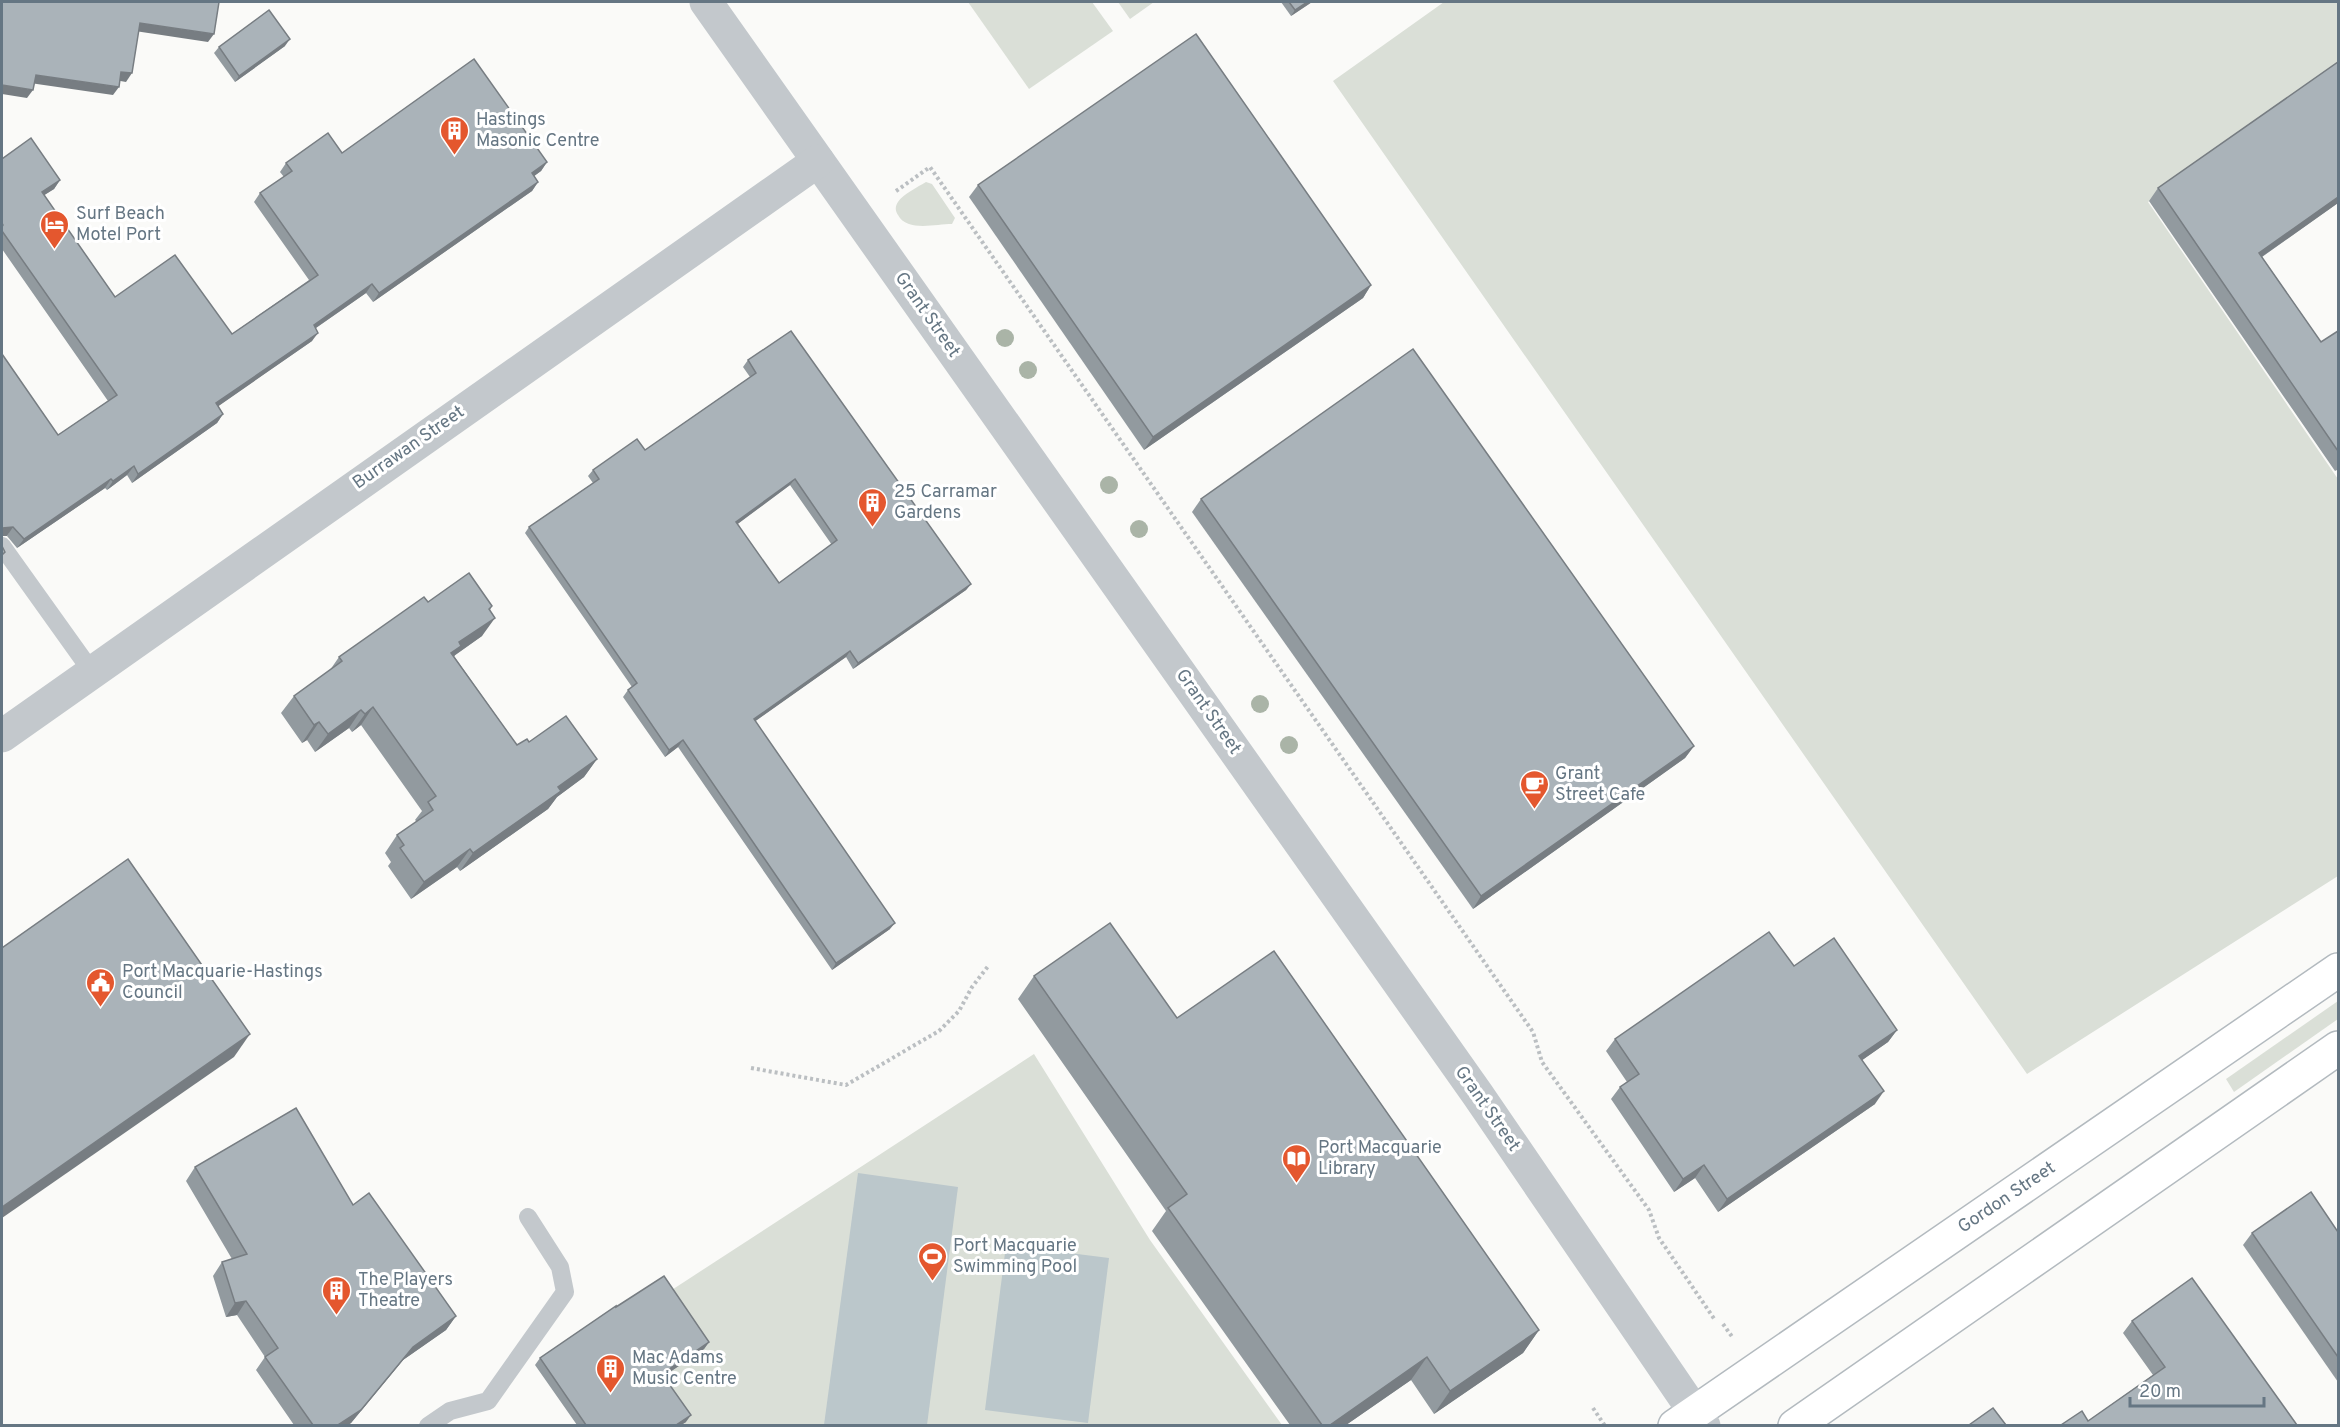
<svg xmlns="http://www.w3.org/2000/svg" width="2340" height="1427" viewBox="0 0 2340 1427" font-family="Overpass,sans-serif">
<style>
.green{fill:#dadfd7}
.water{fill:#bbc7cb}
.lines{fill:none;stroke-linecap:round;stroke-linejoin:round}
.secondary-casing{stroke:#b3babf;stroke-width:36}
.path{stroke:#bbbfc2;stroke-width:4;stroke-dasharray:3 3;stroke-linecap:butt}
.lane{stroke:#c3c8cc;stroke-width:18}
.street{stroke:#c3c8cc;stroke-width:33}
.secondary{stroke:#fff;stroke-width:33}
.tree{fill:#aab4a7}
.wall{fill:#929a9f;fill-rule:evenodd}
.shaded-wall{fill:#777d82}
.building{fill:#aab3b9;stroke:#777d82;stroke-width:1.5;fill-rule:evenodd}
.labels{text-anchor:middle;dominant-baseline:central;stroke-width:6;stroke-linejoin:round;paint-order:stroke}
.poi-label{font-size:18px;fill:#657683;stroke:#fff;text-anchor:start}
.street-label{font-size:18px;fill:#657683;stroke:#fff}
</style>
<rect width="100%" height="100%" fill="#fafaf8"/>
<g class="green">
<path d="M 968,2 L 1092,2 L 1113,31 L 1029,89 Z"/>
<path d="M 1118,2 L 1154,2 L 1130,19 Z"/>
<path d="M 1444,2 L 2338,2 L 2338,70 L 2148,202 L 2338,479 L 2338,876 L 2027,1074 L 1333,81 Z"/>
<path d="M 926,182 L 932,184 L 955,218 L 952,224 C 935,224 907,232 898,215 C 895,211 895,206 898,202 C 903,194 918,187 926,182 Z"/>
<path d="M 2338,1001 L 2338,1019 L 2234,1092 L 2226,1079 Z"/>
<path d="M 1034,1054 L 1150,1240 L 1282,1425 L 623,1425 L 618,1325 Z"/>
</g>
<g class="water">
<path d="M 858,1173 L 958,1187 L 927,1425 L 824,1425 Z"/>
<path d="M 1006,1245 L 1109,1258 L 1088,1423 L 985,1410 Z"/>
</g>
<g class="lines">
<defs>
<g id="secondary">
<path d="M 1675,1426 L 2338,970"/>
<path d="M 1795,1426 L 2338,1048"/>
</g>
</defs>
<use href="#secondary" class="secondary-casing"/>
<g class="path">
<path d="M 896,191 L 930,167 L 1533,1032 L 1542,1062 L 1649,1210 L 1659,1238 L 1715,1320"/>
<path d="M 751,1068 L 846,1085 L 939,1031 L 959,1011 L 972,987 L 989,965"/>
<path d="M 1723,1324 L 1733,1338"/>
<path d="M 1593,1408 L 1605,1426"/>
</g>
<g class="lane">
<path d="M 2,546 L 92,672"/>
<path d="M 428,1426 L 450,1411 L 488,1401 L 565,1292 L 560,1267 L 528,1217"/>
</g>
<g class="street">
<path d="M 706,2 L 1478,1095 L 1704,1426"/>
<path d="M 2,736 L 818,161"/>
</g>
<use href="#secondary" class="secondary"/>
</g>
<g class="tree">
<circle cx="1005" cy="338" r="9"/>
<circle cx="1028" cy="370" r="9"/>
<circle cx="1109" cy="485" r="9"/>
<circle cx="1139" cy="529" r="9"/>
<circle cx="1260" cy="704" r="9"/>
<circle cx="1289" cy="745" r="9"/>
</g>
<g class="wall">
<path d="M 1281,2 L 1312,2 L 1291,16 Z"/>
<path d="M 285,46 L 235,82 L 214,53 L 219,47 Z"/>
<path d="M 2338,62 L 2338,203 L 2262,257 L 2321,342 L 2338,331 L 2338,472 L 2337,470 L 2335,471 L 2149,201 L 2158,188 Z"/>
<path d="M 342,153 L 547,162 L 541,171 L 534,176 L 538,182 L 532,191 L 373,302 L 366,293 L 316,328 L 312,341 L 218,406 L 223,414 L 217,423 L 132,483 L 127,475 L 107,490 L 105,488 L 17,548 L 7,536 L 58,435 L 108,401 L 2,249 L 2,159 L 60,180 L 54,189 L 44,195 L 115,297 L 232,334 L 309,280 L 254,202 L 260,193 L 284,177 L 280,172 L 286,163 Z"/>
<path d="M 978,185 L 1371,285 L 1363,298 L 1144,450 L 969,197 Z"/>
<path d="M 748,360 L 971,584 L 966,590 L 853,669 L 846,657 L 755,721 L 890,929 L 832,970 L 678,747 L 665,757 L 623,697 L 628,690 L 632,687 L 525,533 L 529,527 L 593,483 L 588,476 L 593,470 L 645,450 L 750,377 L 743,367 ZM 790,485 L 832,545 L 779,583 L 737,524 Z"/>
<path d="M 1201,499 L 1694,746 L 1685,758 L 1473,909 L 1192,512 Z"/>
<path d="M 428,602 L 492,606 L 490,610 L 482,636 L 454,656 L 517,745 L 529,742 L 597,759 L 584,777 L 557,797 L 548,809 L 460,871 L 457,867 L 411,899 L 388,866 L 391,862 L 385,853 L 397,835 L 417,822 L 415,820 L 422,811 L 361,725 L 352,732 L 349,728 L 315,752 L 307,740 L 302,743 L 281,713 L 294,696 L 330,670 L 339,657 Z"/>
<path d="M 1794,966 L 1897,1030 L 1888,1042 L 1862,1060 L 1875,1104 L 1718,1212 L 1695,1178 L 1674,1192 L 1611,1099 L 1620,1087 L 1627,1082 L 1606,1051 L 1615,1039 Z"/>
<path d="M 1034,976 L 1177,1018 L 1539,1330 L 1523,1353 L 1434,1414 L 1411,1380 L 1346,1425 L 1290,1425 L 1152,1231 L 1166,1211 L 1018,999 Z"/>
<path d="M 195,1167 L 353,1205 L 456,1316 L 446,1330 L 403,1360 L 351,1423 L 348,1425 L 294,1425 L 256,1370 L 265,1357 L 237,1315 L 226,1317 L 213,1276 L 222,1262 L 232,1259 L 186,1181 Z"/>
<path d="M 2338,1232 L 2338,1382 L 2243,1245 L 2252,1233 Z"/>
<path d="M 616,1307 L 709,1342 L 704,1349 L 664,1376 L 686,1422 L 681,1425 L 577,1425 L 535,1365 L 540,1358 Z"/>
<path d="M 2132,1321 L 2297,1425 L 2088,1421 L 2153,1375 L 2123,1333 Z"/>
</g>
<g class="shaded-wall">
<path d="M 1307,2 L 1312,2 L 1291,16 L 1295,10 Z"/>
<path d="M 140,23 L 214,34 L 208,42 L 135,31 Z"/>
<path d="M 290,39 L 285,46 L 235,82 L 239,76 Z"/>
<path d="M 121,72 L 132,73 L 126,82 L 115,80 Z"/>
<path d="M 36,75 L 119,87 L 113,95 L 30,83 Z"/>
<path d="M 2,85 L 33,90 L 27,98 L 2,94 Z"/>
<path d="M 547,162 L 541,171 L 526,182 L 532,173 Z"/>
<path d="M 60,180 L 54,189 L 35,201 L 42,192 Z"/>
<path d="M 538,182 L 532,191 L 373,302 L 379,293 Z"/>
<path d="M 2338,197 L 2338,203 L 2250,265 L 2259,253 Z"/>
<path d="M 372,284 L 366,293 L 307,334 L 314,325 Z"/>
<path d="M 1371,285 L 1363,298 L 1144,450 L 1153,437 Z"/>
<path d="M 318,333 L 312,341 L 210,412 L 216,403 Z"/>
<path d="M 223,414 L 217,423 L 132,483 L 138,474 Z"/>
<path d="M 134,466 L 127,475 L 107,490 L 113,481 Z"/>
<path d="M 111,479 L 105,488 L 17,548 L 24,539 Z"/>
<path d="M 795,479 L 790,485 L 731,529 L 736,522 Z"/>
<path d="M 13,527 L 7,536 L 2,536 L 2,528 Z"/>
<path d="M 971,584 L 966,590 L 853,669 L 858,663 Z"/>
<path d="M 495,618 L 482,636 L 455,655 L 449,664 L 439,670 L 459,642 Z"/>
<path d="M 850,651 L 846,657 L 750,725 L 754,719 Z"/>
<path d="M 373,707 L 361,725 L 352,732 L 365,714 Z"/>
<path d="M 361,710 L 349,728 L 315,752 L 328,734 Z"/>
<path d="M 319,722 L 307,740 L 302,743 L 314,725 Z"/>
<path d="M 683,740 L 678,747 L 665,757 L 669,750 Z"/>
<path d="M 1694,746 L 1685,758 L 1473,909 L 1481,896 Z"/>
<path d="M 597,759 L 584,777 L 557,797 L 548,809 L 460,871 L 473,853 L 558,787 Z"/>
<path d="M 470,849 L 457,867 L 411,899 L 424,882 Z"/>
<path d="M 895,923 L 890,929 L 832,970 L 836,963 Z"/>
<path d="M 1897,1030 L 1888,1042 L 1851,1068 L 1859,1056 Z"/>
<path d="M 250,1034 L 234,1057 L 2,1218 L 2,1207 Z"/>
<path d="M 1884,1091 L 1875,1104 L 1718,1212 L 1727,1199 Z"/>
<path d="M 1704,1165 L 1695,1178 L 1674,1192 L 1683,1179 Z"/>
<path d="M 246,1301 L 237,1315 L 226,1317 L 235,1303 Z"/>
<path d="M 456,1316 L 446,1330 L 403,1360 L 351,1423 L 348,1425 L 338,1425 L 413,1347 Z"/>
<path d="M 1539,1330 L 1523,1353 L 1434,1414 L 1450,1391 Z"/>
<path d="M 709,1342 L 704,1349 L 658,1380 L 662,1374 Z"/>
<path d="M 1427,1357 L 1411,1380 L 1346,1425 L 1330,1425 Z"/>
<path d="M 691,1415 L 686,1422 L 681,1425 L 676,1425 Z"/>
</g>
<g class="building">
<path d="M 2,2 L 219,2 L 214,34 L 140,23 L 132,73 L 121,72 L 119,87 L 36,75 L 33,90 L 2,85 Z"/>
<path d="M 1289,2 L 1307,2 L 1295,10 Z"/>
<path d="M 269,10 L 290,39 L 239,76 L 219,47 Z"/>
<path d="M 1196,34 L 1371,285 L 1153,437 L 978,185 Z"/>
<path d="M 474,59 L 547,162 L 532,173 L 538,182 L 379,293 L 372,284 L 314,325 L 318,333 L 216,403 L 223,414 L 138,474 L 134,466 L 113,481 L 111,479 L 24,539 L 13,527 L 2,528 L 2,354 L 58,435 L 117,395 L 2,231 L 2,227 L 3,225 L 2,223 L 2,159 L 31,138 L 60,180 L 42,192 L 115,297 L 175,255 L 232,334 L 318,275 L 260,193 L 292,171 L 286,163 L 328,133 L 342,153 Z"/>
<path d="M 2338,62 L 2338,197 L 2259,253 L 2321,342 L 2338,331 L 2338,451 L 2158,188 Z"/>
<path d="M 791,331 L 971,584 L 858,663 L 850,651 L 754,719 L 895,923 L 836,963 L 683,740 L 669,750 L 628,690 L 637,683 L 529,527 L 599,479 L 593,470 L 637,439 L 645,450 L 756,373 L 748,360 ZM 795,479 L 837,540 L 779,583 L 736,522 Z"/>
<path d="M 1413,349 L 1694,746 L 1481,896 L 1201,499 Z"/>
<path d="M 2,546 L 5,552 L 2,555 Z"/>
<path d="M 469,573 L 492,606 L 489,609 L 495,618 L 459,642 L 461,646 L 451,653 L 517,745 L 527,739 L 529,742 L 566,716 L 597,759 L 558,787 L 561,791 L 473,853 L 470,849 L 424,882 L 400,848 L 404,845 L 397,835 L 433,810 L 428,802 L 436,796 L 373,707 L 365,714 L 361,710 L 328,734 L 319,722 L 314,725 L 294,696 L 342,661 L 339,657 L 424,597 L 428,602 Z"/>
<path d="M 128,859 L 250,1034 L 2,1207 L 2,948 Z"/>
<path d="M 1110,923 L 1177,1018 L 1274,951 L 1539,1330 L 1450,1391 L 1427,1357 L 1330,1425 L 1322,1425 L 1168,1208 L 1187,1194 L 1034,976 Z"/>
<path d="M 1769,932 L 1794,966 L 1834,938 L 1897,1030 L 1859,1056 L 1884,1091 L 1727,1199 L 1704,1165 L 1683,1179 L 1620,1087 L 1639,1074 L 1615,1039 Z"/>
<path d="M 296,1108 L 353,1205 L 369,1193 L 456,1316 L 413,1347 L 361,1410 L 338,1425 L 313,1425 L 265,1357 L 278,1348 L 246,1301 L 235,1303 L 222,1262 L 247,1254 L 195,1167 Z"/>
<path d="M 2311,1192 L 2338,1232 L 2338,1357 L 2252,1233 Z"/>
<path d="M 664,1276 L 709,1342 L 662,1374 L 691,1415 L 676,1425 L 586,1425 L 540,1358 L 616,1306 L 616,1307 Z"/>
<path d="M 2192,1278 L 2297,1425 L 2061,1425 L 2082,1411 L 2088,1421 L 2165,1367 L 2132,1321 Z"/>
<path d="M 1993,1408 L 2006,1425 L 1969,1425 Z"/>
</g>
<defs>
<symbol id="building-pin" viewBox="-11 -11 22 30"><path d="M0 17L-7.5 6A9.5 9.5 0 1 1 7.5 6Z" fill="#e4572e" stroke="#fff"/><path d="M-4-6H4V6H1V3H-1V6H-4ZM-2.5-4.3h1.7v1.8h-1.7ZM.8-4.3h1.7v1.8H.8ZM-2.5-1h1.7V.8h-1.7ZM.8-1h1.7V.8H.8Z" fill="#fff"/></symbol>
<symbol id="hotel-pin" viewBox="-11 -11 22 30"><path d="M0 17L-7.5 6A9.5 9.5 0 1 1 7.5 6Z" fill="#e4572e" stroke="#fff"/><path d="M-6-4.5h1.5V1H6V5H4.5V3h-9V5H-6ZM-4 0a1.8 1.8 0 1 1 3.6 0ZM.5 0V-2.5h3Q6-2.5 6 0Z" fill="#fff"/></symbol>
<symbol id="cafe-pin" viewBox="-11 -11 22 30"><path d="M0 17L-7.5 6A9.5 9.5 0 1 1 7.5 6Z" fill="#e4572e" stroke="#fff"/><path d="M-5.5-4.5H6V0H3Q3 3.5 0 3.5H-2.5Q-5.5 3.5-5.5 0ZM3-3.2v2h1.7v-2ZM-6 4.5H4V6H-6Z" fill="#fff"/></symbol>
<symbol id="civic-pin" viewBox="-11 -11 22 30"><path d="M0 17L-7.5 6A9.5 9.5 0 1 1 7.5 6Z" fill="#e4572e" stroke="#fff"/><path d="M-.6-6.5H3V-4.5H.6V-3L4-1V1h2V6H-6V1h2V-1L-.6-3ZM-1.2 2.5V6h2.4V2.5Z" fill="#fff"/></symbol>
<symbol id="library-pin" viewBox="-11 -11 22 30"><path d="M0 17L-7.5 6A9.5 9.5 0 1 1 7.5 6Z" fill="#e4572e" stroke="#fff"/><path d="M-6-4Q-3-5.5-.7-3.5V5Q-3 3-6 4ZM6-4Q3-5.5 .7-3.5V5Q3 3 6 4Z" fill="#fff"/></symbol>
<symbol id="stadium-pin" viewBox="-11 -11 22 30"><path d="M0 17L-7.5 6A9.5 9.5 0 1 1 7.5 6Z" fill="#e4572e" stroke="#fff"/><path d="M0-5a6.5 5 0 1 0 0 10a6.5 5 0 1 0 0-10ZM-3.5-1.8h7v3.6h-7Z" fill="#fff"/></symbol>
</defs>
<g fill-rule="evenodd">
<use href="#building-pin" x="438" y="114" width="33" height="45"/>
<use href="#hotel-pin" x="38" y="208" width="33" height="45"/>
<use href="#building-pin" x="856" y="486" width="33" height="45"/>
<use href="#cafe-pin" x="1518" y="768" width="33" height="45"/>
<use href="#civic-pin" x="84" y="966" width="33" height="45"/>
<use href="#library-pin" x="1280" y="1142" width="33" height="45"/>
<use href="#stadium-pin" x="916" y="1240" width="33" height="45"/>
<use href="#building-pin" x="320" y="1274" width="33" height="45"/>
<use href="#building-pin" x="594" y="1352" width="33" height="45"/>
</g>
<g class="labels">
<g class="poi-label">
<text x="476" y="120">Hastings<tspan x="476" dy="21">Masonic Centre</tspan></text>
<text x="76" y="214">Surf Beach<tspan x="76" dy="21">Motel Port</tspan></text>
<text x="894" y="492">25 Carramar<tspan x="894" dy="21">Gardens</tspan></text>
<text x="1555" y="774">Grant<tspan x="1555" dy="21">Street Cafe</tspan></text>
<text x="122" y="972">Port Macquarie-Hastings<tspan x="122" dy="21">Council</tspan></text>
<text x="1318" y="1148">Port Macquarie<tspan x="1318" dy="21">Library</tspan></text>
<text x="953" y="1246">Port Macquarie<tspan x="953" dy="21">Swimming Pool</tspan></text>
<text x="358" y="1280">The Players<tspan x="358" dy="21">Theatre</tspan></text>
<text x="632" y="1358">Mac Adams<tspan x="632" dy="21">Music Centre</tspan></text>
</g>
<g class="street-label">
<text transform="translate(927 315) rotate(55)">Grant Street</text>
<text transform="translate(409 448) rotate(-35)">Burrawan Street</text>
<text transform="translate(1208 712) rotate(55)">Grant Street</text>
<text transform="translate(1487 1109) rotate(55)">Grant Street</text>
<text transform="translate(2007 1198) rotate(-34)">Gordon Street</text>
</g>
</g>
<rect width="2340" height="1427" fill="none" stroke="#657683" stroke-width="6"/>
<path d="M2130 1397v9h134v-9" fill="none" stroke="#657683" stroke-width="3"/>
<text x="2139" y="1397" font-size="18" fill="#657683" stroke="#ffffff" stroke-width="4.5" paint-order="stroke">20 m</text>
</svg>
